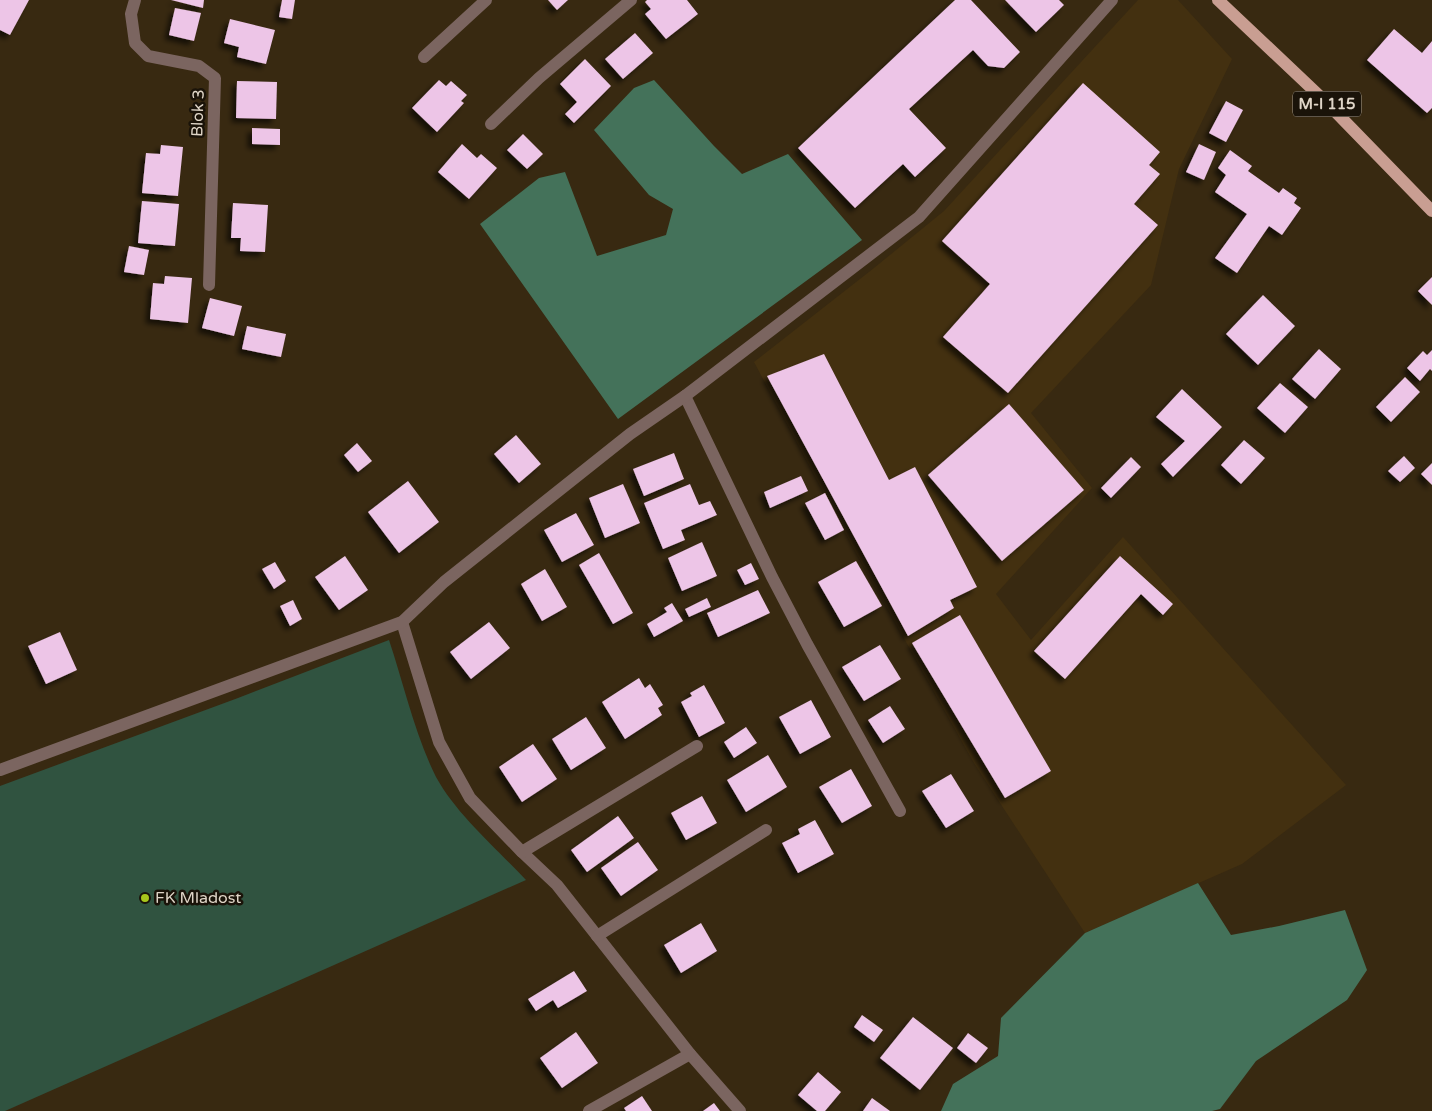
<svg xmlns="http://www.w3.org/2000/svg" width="1432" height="1111" viewBox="0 0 1432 1111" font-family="'Varela Round',sans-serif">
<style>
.built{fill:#433010}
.green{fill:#305340}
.forest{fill:#44725a}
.building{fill:#edc5e7;filter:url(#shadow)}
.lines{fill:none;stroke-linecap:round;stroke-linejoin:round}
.minor{stroke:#7b6560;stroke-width:12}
.major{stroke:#c99e92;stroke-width:12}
.poi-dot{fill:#a8c71c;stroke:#1a1309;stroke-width:2}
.labels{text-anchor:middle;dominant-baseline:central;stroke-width:5;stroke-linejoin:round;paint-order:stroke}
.shield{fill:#1a1309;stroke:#a49b8e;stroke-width:1}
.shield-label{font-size:15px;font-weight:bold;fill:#dfd5c7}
.street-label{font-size:16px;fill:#dfd5c7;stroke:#1a1309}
.poi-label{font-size:16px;fill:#dfd5c7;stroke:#1a1309;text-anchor:start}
</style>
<defs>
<filter id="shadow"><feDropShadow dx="-4.5" dy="4.5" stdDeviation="2.5" flood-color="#0009"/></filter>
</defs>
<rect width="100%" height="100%" fill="#382911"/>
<path class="built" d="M 1138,0 L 1178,0 L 1232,59 L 1179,169 L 1151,285 L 1031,413 L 1092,488 L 996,594 L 1031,640 L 1123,537 L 1346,785 L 1242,864 L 1085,933 L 974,763 L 854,549 L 754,362 L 874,268 L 944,211 Z"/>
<path class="green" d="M 389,640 C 404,685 415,735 436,777 C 457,815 496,848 526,880 L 5,1111 L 0,1111 L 0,786 L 238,698 Z"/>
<g class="forest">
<path d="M 654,80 L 714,146 L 742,174 L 788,154 L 862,240 L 618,419 L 480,224 L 539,178 L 565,172 L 597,256 L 666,235 L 673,209 L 649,195 L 594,130 L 634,88 Z"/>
<path d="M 1198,883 L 1231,935 L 1279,926 L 1345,910 L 1367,970 L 1347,1000 L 1256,1061 L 1220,1109 L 1212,1111 L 941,1111 L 953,1084 L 998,1056 L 1001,1018 L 1085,933 Z"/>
</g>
<g class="building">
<path d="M 0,0 L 29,0 L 10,35 L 0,30 Z"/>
<path d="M 171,0 L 204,0 L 203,8 Z"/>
<path d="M 282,0 L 295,0 L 292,19 L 279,17 Z"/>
<path d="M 548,0 L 568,0 L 557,10 Z"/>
<path d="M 647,0 L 687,0 L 698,14 L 666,39 L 645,14 L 651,9 L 645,2 Z"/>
<path d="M 955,0 L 971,0 L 1020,52 L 1004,68 L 988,66 L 973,50 L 909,109 L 946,148 L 915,177 L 903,164 L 855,208 L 798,148 Z"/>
<path d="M 1005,0 L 1059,0 L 1064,5 L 1036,32 Z"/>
<path d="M 175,8 L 201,13 L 194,41 L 169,35 Z"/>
<path d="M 230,19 L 275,30 L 266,64 L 237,57 L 239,47 L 224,43 Z"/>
<path d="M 1394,29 L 1422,53 L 1432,41 L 1432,108 L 1427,113 L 1367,60 Z"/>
<path d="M 635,33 L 653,53 L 623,79 L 605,59 Z"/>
<path d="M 585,59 L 611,86 L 574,123 L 565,114 L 577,102 L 560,84 Z"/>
<path d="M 439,80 L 446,86 L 451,81 L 467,95 L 461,101 L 464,103 L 437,132 L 412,108 Z"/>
<path d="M 237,81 L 277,82 L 276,119 L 236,118 Z"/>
<path d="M 1083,83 L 1160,152 L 1149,165 L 1160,174 L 1134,204 L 1158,225 L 1008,393 L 943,337 L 990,284 L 942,241 Z"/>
<path d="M 1226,101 L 1243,110 L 1226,142 L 1209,133 Z"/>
<path d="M 252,128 L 280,129 L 280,145 L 252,144 Z"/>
<path d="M 523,134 L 543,154 L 527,169 L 507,150 Z"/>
<path d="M 462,144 L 477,158 L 481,154 L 497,168 L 469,199 L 438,172 Z"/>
<path d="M 1199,144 L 1216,152 L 1204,180 L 1186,172 Z"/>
<path d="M 161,145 L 183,147 L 178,196 L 142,193 L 146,153 L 160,154 Z"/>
<path d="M 1230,150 L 1252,166 L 1248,171 L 1279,193 L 1283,188 L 1297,198 L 1294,203 L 1301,208 L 1282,235 L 1269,226 L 1237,273 L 1215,258 L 1247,214 L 1215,192 L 1226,175 L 1218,168 Z"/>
<path d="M 142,201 L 179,204 L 175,246 L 138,243 Z"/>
<path d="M 233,203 L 268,205 L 265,252 L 240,251 L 241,238 L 231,238 Z"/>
<path d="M 129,246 L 149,250 L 144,275 L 124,272 Z"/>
<path d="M 165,276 L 192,278 L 188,323 L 150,319 L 153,283 L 164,284 Z"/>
<path d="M 1432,277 L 1432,305 L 1418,291 Z"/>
<path d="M 1263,295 L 1295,326 L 1258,365 L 1226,334 Z"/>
<path d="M 210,298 L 242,306 L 234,336 L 202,328 Z"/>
<path d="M 247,326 L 286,334 L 281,357 L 242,349 Z"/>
<path d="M 1319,349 L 1341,369 L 1315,399 L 1292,379 Z"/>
<path d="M 1432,350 L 1432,371 L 1430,369 L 1420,381 L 1407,368 L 1423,351 L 1427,355 Z"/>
<path d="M 824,354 L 889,480 L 915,467 L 977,587 L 950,600 L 954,608 L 908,636 L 767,376 Z"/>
<path d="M 1405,377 L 1420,392 L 1391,422 L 1376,407 Z"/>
<path d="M 1280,383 L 1308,407 L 1285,433 L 1257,408 Z"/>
<path d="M 1182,389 L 1222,427 L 1173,477 L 1161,464 L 1185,441 L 1156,417 Z"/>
<path d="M 1009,404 L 1084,490 L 1002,561 L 928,475 Z"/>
<path d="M 516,435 L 541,464 L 519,483 L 494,454 Z"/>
<path d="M 1244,440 L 1265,458 L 1241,484 L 1221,465 Z"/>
<path d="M 357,443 L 372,461 L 358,472 L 344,455 Z"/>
<path d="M 674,453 L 684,479 L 644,496 L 633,469 Z"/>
<path d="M 1404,456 L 1415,468 L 1400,482 L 1388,471 Z"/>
<path d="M 1131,457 L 1141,467 L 1111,498 L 1101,488 Z"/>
<path d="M 1432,463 L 1432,485 L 1421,474 Z"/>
<path d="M 801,476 L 808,491 L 770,508 L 764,492 Z"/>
<path d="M 408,481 L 439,522 L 399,553 L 368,512 Z"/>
<path d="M 623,484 L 640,523 L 605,538 L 589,498 Z"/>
<path d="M 690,484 L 699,505 L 710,501 L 717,515 L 681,530 L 685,540 L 663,549 L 644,503 Z"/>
<path d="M 825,493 L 844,530 L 825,540 L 805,503 Z"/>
<path d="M 576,513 L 594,545 L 562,562 L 544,530 Z"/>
<path d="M 702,542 L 717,576 L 682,591 L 668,558 Z"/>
<path d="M 599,553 L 633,613 L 613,624 L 579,565 Z"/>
<path d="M 345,556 L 368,590 L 339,610 L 315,577 Z"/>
<path d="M 1120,556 L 1173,604 L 1163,615 L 1141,594 L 1065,679 L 1034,651 Z"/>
<path d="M 856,561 L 882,606 L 844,627 L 818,582 Z"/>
<path d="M 275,562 L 286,581 L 274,589 L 262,569 Z"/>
<path d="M 751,563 L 759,579 L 745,585 L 737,570 Z"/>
<path d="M 545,569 L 567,607 L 542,621 L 521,584 Z"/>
<path d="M 758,590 L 770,613 L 718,637 L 707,613 Z"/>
<path d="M 707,598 L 711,607 L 689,617 L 685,609 Z"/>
<path d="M 293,600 L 302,619 L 290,626 L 280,606 Z"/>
<path d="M 672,603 L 683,621 L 654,637 L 647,624 L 667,612 L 664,608 Z"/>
<path d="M 960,615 L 1051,771 L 1005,798 L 912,643 Z"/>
<path d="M 489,622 L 510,648 L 471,679 L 450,652 Z"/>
<path d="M 60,632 L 77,670 L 46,684 L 28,646 Z"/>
<path d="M 880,645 L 901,679 L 864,701 L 842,667 Z"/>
<path d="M 639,678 L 645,688 L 650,684 L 663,705 L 658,708 L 662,715 L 625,739 L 602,702 Z"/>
<path d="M 704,685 L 725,723 L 699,737 L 681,702 L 692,696 L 690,693 Z"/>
<path d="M 811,700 L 831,737 L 800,754 L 779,717 Z"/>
<path d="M 890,706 L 905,729 L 883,743 L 868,720 Z"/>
<path d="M 586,717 L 606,748 L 571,770 L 552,739 Z"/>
<path d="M 746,727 L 757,743 L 734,758 L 724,742 Z"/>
<path d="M 533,744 L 557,779 L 522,802 L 499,767 Z"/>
<path d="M 768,755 L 787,787 L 746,812 L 727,780 Z"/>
<path d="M 851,769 L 872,806 L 842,823 L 819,787 Z"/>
<path d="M 951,774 L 974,811 L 946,828 L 922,791 Z"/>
<path d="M 702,796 L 717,823 L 686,840 L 671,813 Z"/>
<path d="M 618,816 L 634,838 L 587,872 L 571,850 Z"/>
<path d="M 815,820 L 834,854 L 798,873 L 782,843 L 800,834 L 798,829 Z"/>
<path d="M 638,842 L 658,870 L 621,896 L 601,868 Z"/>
<path d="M 701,923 L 717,951 L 681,973 L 664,945 Z"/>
<path d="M 574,971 L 587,991 L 558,1008 L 553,1000 L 536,1011 L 528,999 Z"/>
<path d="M 862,1015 L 883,1030 L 874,1042 L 854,1027 Z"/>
<path d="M 913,1017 L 953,1048 L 920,1090 L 880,1058 Z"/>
<path d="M 576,1032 L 598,1063 L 562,1088 L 540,1058 Z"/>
<path d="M 968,1033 L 988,1048 L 976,1063 L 957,1048 Z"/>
<path d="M 818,1072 L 841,1092 L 825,1111 L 817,1111 L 798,1095 Z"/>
<path d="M 642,1096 L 652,1111 L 626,1111 L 624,1108 Z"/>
<path d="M 872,1098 L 890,1111 L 863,1111 Z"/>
<path d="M 714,1103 L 720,1111 L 703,1111 Z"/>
</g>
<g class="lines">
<g class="minor">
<path d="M 135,0 L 131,14 L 135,43 L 148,56 L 199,66 L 215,78 L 209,285"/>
<path d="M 424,57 L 486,0"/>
<path d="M 491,124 L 539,78 L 631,0"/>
<path d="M 685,396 L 772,577 L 807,644 L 900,811"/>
<path d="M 402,622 L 439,742 L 470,798 L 522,852 L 557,885 L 690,1054 L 740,1111"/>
<path d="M 0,770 L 402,622 L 444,582 L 630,434 L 685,396 L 919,217 L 1112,0"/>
<path d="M 522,852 L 697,746"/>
<path d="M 597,936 L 766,830"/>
<path d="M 589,1111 L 690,1054"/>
</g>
<path class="major" d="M 1218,0 L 1326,102 L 1432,211"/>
</g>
<circle class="poi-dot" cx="145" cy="898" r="5"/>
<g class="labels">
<rect class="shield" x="1293" y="91.5" width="68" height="25" rx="4"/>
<g class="shield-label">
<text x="1327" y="104">M-I 115</text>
</g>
<g class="street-label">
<text transform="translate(198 113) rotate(-88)">Blok 3</text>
</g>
<g class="poi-label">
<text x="155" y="898">FK Mladost</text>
</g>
</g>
</svg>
